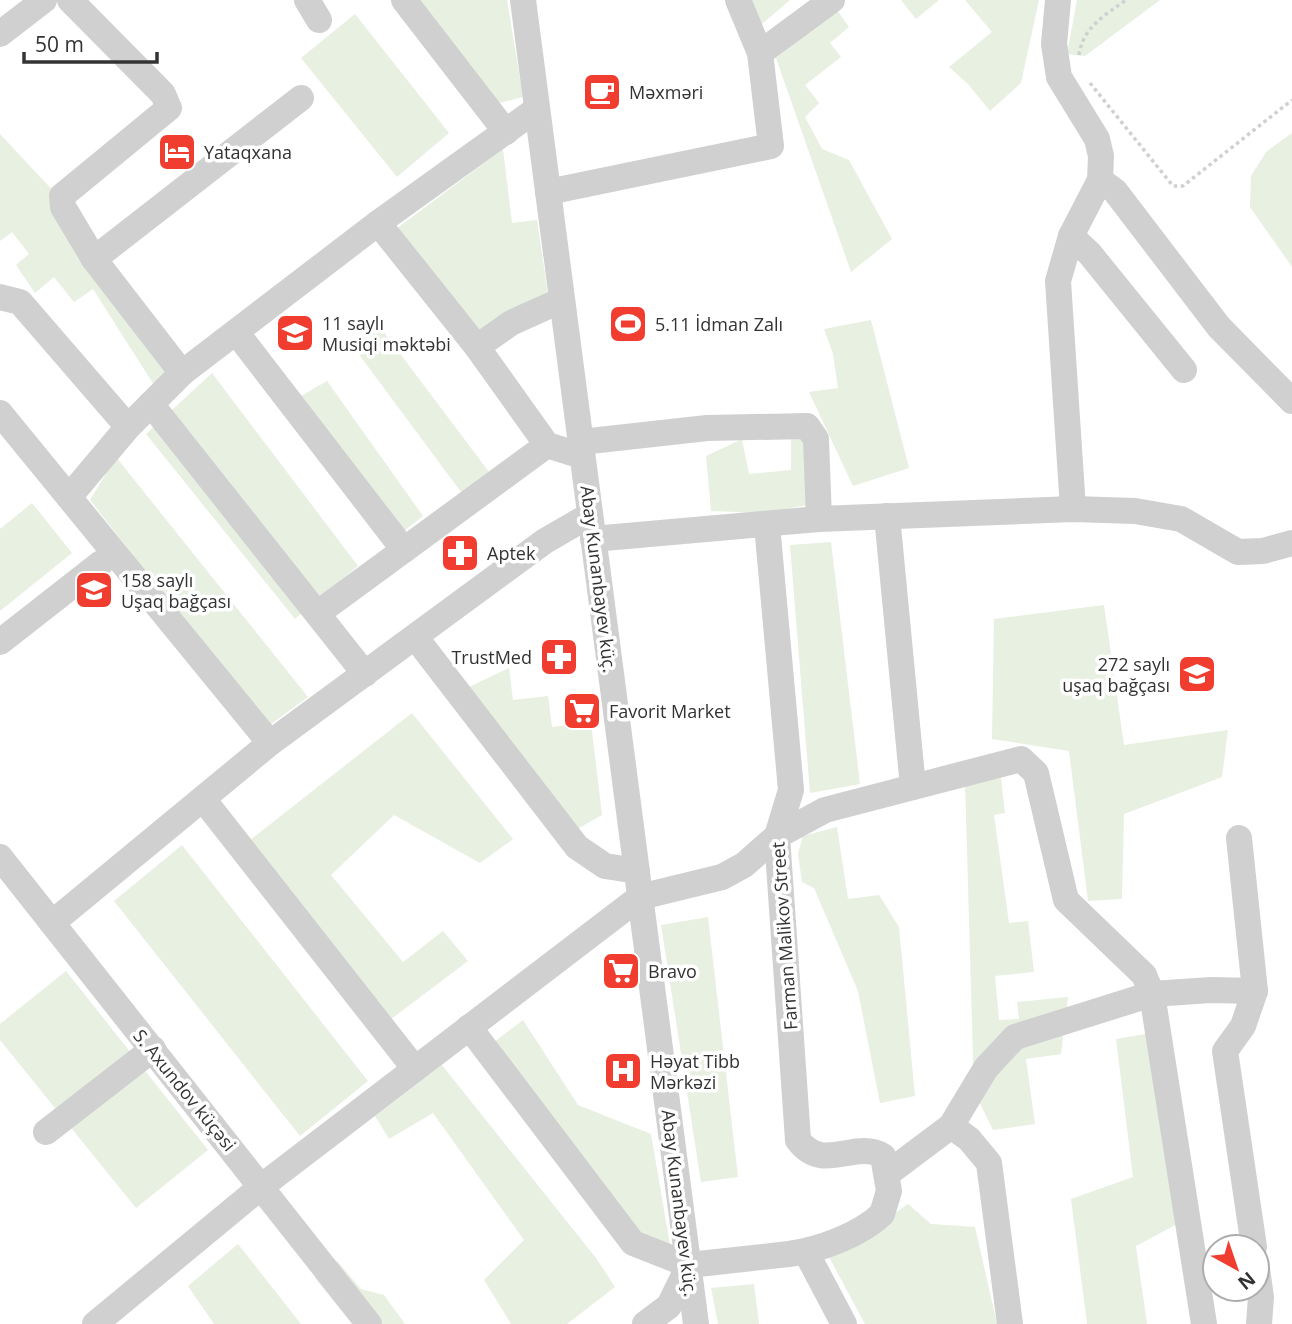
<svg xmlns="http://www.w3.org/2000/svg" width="1292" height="1324" viewBox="0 0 1292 1324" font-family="'Open Sans',sans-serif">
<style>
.green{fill:#e7f0e1}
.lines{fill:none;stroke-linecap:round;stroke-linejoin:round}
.path{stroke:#d0d0d0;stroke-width:3.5;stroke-dasharray:3.5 3.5;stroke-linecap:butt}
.minor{stroke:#d0d0d0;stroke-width:26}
.labels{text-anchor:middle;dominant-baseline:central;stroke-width:7;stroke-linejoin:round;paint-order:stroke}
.poi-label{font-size:18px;fill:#333;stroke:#fff;text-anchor:start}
.street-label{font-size:18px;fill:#333;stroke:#fff}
</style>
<rect width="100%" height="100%" fill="#fff"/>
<g class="green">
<path d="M 399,0 L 507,0 L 523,97 L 483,107 Z"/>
<path d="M 746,0 L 790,0 L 755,30 Z"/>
<path d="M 901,0 L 939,0 L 916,19 Z"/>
<path d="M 965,0 L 1039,0 L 1021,83 L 990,111 L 968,84 L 949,67 L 992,32 Z"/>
<path d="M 1077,0 L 1160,0 L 1085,56 L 1067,54 Z"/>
<path d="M 837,10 L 849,27 L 830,43 L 841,57 L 805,85 L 819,103 L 805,117 L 822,149 L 849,160 L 892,239 L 851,272 L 776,58 Z"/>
<path d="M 355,14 L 449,133 L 397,177 L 301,58 Z"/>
<path d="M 1292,133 L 1292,267 L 1250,207 L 1251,176 L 1266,152 Z"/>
<path d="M 0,134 L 71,210 L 170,371 L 154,385 L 93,289 L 74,302 L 54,277 L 35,293 L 16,265 L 29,254 L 12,232 L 0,241 Z"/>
<path d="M 503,149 L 512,223 L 537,220 L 548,294 L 479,334 L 396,229 Z"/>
<path d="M 871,320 L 909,468 L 853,486 L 809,392 L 838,388 L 833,354 L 824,329 Z"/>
<path d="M 377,323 L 489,472 L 461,492 L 352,345 Z"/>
<path d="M 212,373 L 358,566 L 295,619 L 146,434 Z"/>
<path d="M 327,381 L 423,516 L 386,545 L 282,407 Z"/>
<path d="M 791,438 L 813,438 L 830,501 L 763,513 L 711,511 L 706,456 L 742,439 L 749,474 L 791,470 Z"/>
<path d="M 116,457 L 308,697 L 267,727 L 90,500 Z"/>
<path d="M 32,503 L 72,553 L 0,611 L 0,529 Z"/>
<path d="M 831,542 L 860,784 L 810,793 L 790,545 Z"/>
<path d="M 1104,605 L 1124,745 L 1228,730 L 1222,777 L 1124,814 L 1122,899 L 1088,901 L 1069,751 L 992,739 L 994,619 Z"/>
<path d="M 509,668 L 513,700 L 548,696 L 552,727 L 591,722 L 602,815 L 567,835 L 454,694 Z"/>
<path d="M 412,713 L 513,839 L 480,863 L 394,815 L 331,875 L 403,962 L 443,931 L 468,961 L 378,1029 L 236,851 Z"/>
<path d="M 1001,778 L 1005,813 L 994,815 L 1009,923 L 1028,921 L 1034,972 L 995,976 L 999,1020 L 1019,1019 L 1017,1002 L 1068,997 L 1061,1054 L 1026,1059 L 1035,1124 L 993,1130 L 974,1091 L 965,783 Z"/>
<path d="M 837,827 L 848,899 L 879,895 L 899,927 L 915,1096 L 880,1103 L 858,991 L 814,888 L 802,882 L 798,854 L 803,836 Z"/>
<path d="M 182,845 L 368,1081 L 300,1136 L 114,901 Z"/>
<path d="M 708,917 L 738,1177 L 701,1182 L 661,925 Z"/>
<path d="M 66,971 L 208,1150 L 136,1208 L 0,1040 L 0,1024 Z"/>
<path d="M 523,1020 L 578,1105 L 651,1134 L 673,1262 L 656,1263 L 494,1042 Z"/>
<path d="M 1151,1033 L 1179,1223 L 1136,1246 L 1147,1324 L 1087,1324 L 1071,1199 L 1133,1177 L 1116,1039 Z"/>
<path d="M 442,1065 L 596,1258 L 615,1287 L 567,1324 L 511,1324 L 484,1280 L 524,1240 L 433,1113 L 389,1139 L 375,1116 Z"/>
<path d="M 908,1204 L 931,1224 L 975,1227 L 997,1324 L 865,1324 L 829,1257 Z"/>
<path d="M 238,1244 L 301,1324 L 214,1324 L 188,1286 Z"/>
<path d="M 337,1261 L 361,1289 L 384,1295 L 405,1324 L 352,1324 L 315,1278 Z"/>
<path d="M 754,1284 L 759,1324 L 718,1324 L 711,1288 Z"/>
</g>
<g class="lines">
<g class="path">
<path d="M 1079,55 C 1083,27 1104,16 1126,0"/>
<path d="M 1090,83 L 1173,186 L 1183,186 L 1292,100"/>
</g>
<g class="minor">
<path d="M 70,0 L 163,94 L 169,108 L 62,196 L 63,207 L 94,259"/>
<path d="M 307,0 L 319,20"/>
<path d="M 404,0 L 506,132"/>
<path d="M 523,0 L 696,1324"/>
<path d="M 1058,0 L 1054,44 L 1059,77 L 1097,139 L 1101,156 L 1100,180"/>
<path d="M 0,34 L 44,0"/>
<path d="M 760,53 L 832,0"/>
<path d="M 548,192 L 771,146 L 760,53 L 738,0"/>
<path d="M 378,223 L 537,109"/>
<path d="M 1071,236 L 1090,254 L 1184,370"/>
<path d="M 0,297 L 20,302 L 128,427"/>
<path d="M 236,332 L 404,550"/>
<path d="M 477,347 L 511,323 L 562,300"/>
<path d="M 182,373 L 94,259 L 301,98"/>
<path d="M 151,404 L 365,674"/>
<path d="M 0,413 L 270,743"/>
<path d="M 581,442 L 707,428 L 807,426 L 816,439 L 819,519"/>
<path d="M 69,497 L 128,427 L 182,373 L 378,223 L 477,347 L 547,445 L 582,456"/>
<path d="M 1073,509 L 1058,281 L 1071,236 L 1100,180 L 1115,191 L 1219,327 L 1292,401"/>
<path d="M 887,516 L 913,787"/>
<path d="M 593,539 L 819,519 L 1073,509 L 1135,511 L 1181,519 L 1238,552 L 1263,551 L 1292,543"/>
<path d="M 318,613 L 547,445"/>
<path d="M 416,638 L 577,847 L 605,866 L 637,871"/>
<path d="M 0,642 L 101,563"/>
<path d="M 203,799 L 415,1069"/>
<path d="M 1239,838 L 1255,991 L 1243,1026 L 1225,1051 L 1254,1247"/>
<path d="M 0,857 L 369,1324"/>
<path d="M 52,923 L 270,743 L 545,541 L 590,515"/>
<path d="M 469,1027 L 633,1243 L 689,1265 L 789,1254 C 819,1250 860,1235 882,1214 L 889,1191 L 883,1156 C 855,1139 823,1174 798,1140 L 777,836 L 791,790 L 767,525"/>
<path d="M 951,1126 L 969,1139 L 989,1163 L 1010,1324"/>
<path d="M 46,1132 L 153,1049"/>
<path d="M 887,1174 L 951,1126 L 986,1068 L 1015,1037 L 1152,994 L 1211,990 L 1255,991"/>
<path d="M 806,1252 L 844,1324"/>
<path d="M 1257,1269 L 1261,1297 L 1259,1324"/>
<path d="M 95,1324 L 262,1186 L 640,897 L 722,877 L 744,865 L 777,836 L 825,810 L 1021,759 L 1036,773 L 1066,900 L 1144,975 L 1152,994 L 1204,1324"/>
<path d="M 645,1324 L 669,1306 L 689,1265"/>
</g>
</g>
<defs>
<symbol id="cafe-square" viewBox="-11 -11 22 22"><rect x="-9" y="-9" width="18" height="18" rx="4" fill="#f03d2f" stroke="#fff"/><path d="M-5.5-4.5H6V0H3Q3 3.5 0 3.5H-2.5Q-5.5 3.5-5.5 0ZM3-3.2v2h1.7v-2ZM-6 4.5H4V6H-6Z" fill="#fff"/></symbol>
<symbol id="hotel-square" viewBox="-11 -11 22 22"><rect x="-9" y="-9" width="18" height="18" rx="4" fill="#f03d2f" stroke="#fff"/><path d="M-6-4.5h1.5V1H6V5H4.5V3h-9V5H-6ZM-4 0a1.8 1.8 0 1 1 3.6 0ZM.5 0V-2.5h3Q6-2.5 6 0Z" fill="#fff"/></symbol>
<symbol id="stadium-square" viewBox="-11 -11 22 22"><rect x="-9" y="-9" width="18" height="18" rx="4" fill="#f03d2f" stroke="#fff"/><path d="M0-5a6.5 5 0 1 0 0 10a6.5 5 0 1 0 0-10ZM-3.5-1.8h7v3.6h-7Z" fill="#fff"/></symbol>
<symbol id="school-square" viewBox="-11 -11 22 22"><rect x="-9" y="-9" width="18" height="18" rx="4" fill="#f03d2f" stroke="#fff"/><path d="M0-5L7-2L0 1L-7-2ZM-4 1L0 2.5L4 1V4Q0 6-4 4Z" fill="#fff"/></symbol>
<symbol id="pharmacy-square" viewBox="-11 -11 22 22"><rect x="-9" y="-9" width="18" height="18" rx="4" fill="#f03d2f" stroke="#fff"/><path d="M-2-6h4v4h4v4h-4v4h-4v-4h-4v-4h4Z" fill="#fff"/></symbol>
<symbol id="supermarket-square" viewBox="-11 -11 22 22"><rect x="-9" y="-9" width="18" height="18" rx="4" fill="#f03d2f" stroke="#fff"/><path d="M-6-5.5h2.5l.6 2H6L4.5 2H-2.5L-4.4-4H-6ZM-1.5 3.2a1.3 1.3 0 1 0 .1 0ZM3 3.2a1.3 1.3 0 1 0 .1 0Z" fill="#fff"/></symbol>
<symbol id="hospital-square" viewBox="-11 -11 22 22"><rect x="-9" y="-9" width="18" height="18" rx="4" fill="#f03d2f" stroke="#fff"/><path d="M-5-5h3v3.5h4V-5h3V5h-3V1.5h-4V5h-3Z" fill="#fff"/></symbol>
</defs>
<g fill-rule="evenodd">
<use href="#cafe-square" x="580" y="70" width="44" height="44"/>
<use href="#hotel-square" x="155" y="130" width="44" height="44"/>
<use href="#stadium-square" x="606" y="302" width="44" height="44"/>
<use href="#school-square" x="273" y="311" width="44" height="44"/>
<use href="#pharmacy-square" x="438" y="531" width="44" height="44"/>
<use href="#school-square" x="72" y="568" width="44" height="44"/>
<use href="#pharmacy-square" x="537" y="635" width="44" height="44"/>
<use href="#school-square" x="1175" y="652" width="44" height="44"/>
<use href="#supermarket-square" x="560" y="689" width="44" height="44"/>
<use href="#supermarket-square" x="599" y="949" width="44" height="44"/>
<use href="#hospital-square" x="601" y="1049" width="44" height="44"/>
</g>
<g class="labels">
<g class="poi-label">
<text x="629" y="92">Məxməri</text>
<text x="204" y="152">Yataqxana</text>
<text x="322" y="323">11 saylı<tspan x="322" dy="21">Musiqi məktəbi</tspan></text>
<text x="655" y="324">5.11 İdman Zalı</text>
<text x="487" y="553">Aptek</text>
<text x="121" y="580">158 saylı<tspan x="121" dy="21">Uşaq bağçası</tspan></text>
<text x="532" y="657" text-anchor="end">TrustMed</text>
<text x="1170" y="664" text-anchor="end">272 saylı<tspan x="1170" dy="21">uşaq bağçası</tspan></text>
<text x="609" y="711">Favorit Market</text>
<text x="648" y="971">Bravo</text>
<text x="650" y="1061">Həyat Tibb<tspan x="650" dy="21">Mərkəzi</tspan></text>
</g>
<g class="street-label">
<text transform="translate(599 579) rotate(83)">Abay Kunanbayev küç.</text>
<text transform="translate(784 936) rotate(-94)">Farman Malikov Street</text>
<text transform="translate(185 1090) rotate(51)">S. Axundov küçəsi</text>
<text transform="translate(680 1203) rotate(83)">Abay Kunanbayev küç.</text>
</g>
</g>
<g transform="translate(1236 1268) rotate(140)"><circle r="33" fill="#ffffff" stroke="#adadad" stroke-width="2"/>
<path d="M0-5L12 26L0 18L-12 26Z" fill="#f03d2f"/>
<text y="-10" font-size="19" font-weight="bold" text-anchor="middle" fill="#333333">N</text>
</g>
<path d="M24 52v10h133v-10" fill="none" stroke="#333333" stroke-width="3.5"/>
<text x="35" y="52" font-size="21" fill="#333333" stroke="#ffffff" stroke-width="5" paint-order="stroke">50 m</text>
</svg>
